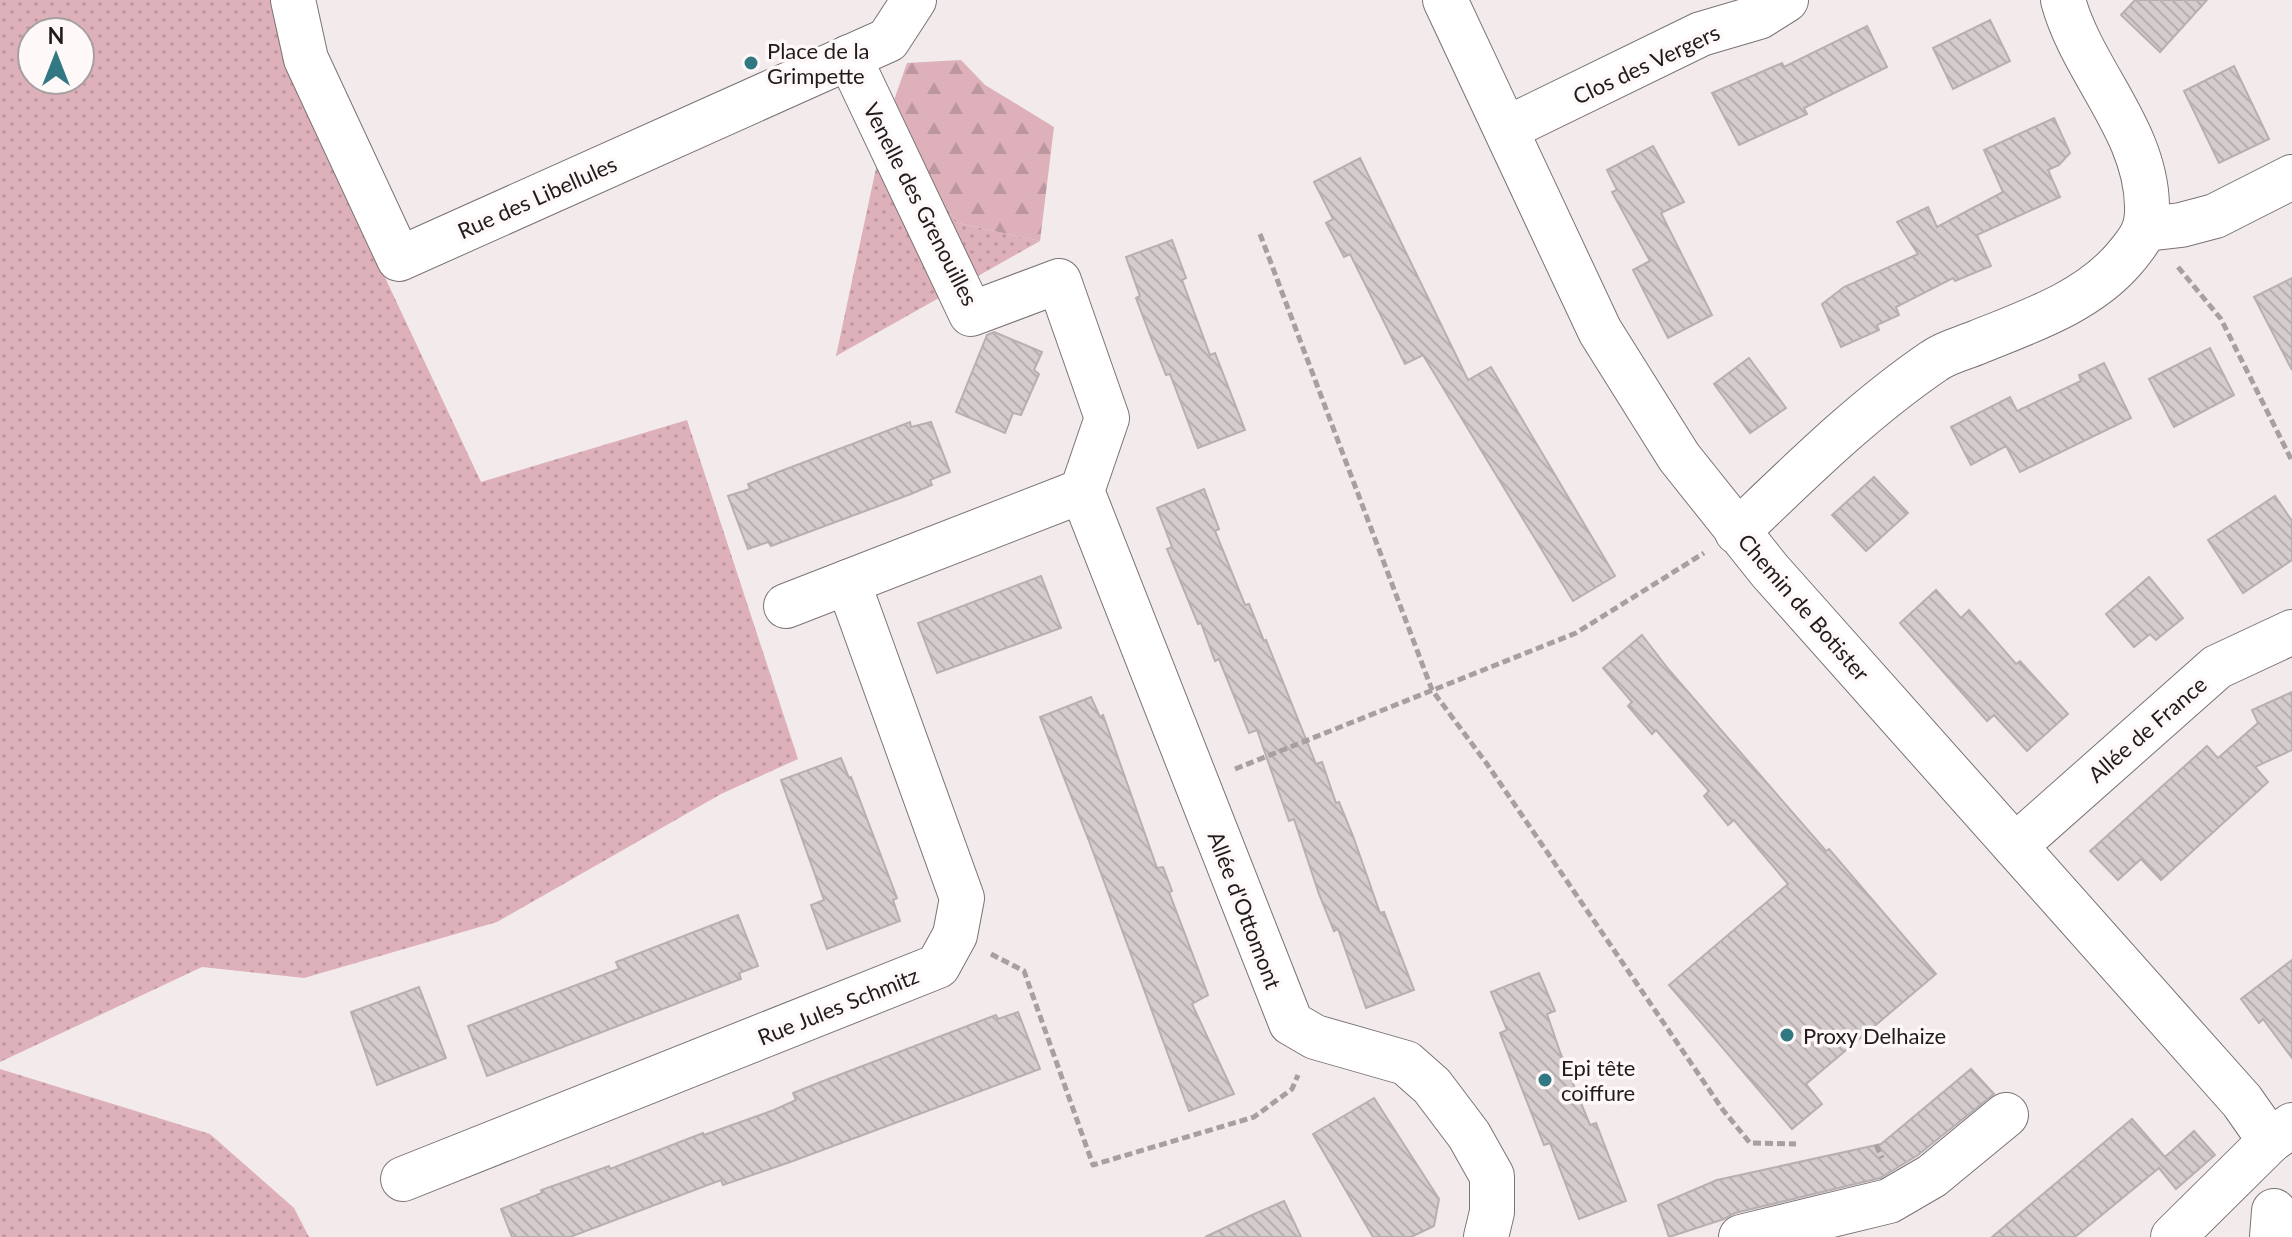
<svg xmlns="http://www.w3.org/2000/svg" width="2292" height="1237" viewBox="0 0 2292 1237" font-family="Lato,sans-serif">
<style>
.grass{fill:url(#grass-dots);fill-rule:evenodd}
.forest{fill:url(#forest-firs)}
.building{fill:url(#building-back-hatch);stroke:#b7afb1;stroke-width:2}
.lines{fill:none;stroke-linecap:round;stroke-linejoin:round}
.minor-casing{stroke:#7a7374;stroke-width:46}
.path{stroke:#a7a0a1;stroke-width:5;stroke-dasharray:8 4;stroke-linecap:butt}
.minor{stroke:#fff;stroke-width:44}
.poi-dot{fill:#317882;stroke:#fff8f9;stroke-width:3}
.labels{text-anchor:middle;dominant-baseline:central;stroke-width:7;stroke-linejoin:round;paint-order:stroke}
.poi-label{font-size:22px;fill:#1f1c1c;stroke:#fff8f9;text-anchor:start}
.street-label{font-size:22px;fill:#1f1c1c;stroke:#fff8f9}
</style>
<defs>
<pattern id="grass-dots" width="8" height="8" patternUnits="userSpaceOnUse" patternTransform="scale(2)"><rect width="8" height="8" fill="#ddb0ba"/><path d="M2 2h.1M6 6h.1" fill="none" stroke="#bd979f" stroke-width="1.8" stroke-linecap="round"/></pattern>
<pattern id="forest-firs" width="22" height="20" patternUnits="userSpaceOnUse" patternTransform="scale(2)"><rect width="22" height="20" fill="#ddb0ba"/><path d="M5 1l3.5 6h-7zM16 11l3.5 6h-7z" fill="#bd979f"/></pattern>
<pattern id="building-back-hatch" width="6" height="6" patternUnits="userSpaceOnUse" patternTransform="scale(2)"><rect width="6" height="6" fill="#d4cccd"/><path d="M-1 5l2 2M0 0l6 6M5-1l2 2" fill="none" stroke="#b6afaf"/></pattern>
</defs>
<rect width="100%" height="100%" fill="#f3eaec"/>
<g class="grass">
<path d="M 0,0 L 272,0 L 279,36 L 359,222 L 481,482 L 687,420 L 798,759 L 721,794 L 497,922 L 304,978 L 202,967 L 0,1062 ZM 32,32 L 80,32 L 80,80 L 32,80 Z"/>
<path d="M 885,126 L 958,223 L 1040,241 L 836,356 Z"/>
<path d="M 0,1069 L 210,1134 L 294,1208 L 309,1237 L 0,1237 Z"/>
</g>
<path class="forest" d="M 961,60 L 985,85 L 1054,127 L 1040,241 L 958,223 L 885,126 L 907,63 Z"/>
<g class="building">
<path d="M 2135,0 L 2207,0 L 2160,52 L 2121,15 Z"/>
<path d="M 1990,20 L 2010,61 L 1953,89 L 1933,48 Z"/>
<path d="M 1867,26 L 1887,67 L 1804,108 L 1807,114 L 1739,145 L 1712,93 L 1782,63 L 1784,67 Z"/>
<path d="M 2234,66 L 2269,139 L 2219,163 L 2184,91 Z"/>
<path d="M 2054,118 L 2070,153 L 2059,165 L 2048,170 L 2060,197 L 1977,235 L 1991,266 L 1955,281 L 1953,278 L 1896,307 L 1899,315 L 1877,325 L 1879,330 L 1841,347 L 1822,304 L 1844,287 L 1918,254 L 1897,222 L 1928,207 L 1937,227 L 2003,192 L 1984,150 Z"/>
<path d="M 1653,146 L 1684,202 L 1661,213 L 1712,315 L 1668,338 L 1633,270 L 1650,261 L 1612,192 L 1617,190 L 1607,170 Z"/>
<path d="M 1360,158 L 1468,380 L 1491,367 L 1615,576 L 1573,601 L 1423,355 L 1405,364 L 1350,254 L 1344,257 L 1326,223 L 1333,219 L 1314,182 Z"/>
<path d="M 1172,240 L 1186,278 L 1182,280 L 1210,355 L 1215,353 L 1245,430 L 1198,448 L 1170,374 L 1166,375 L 1150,335 L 1136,298 L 1140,296 L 1126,257 Z"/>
<path d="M 2292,278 L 2292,370 L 2254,297 Z"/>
<path d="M 994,332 L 1042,352 L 1034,370 L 1039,374 L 1021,415 L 1013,413 L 1005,433 L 956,412 L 987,335 Z"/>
<path d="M 2210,348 L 2234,395 L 2174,427 L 2149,379 Z"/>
<path d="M 1749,358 L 1786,408 L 1750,433 L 1714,384 Z"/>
<path d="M 2104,363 L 2131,418 L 2020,472 L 2006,446 L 1971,465 L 1951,427 L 2010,397 L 2017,411 L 2081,381 L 2079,375 Z"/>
<path d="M 910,422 L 911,427 L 931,422 L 950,472 L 930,480 L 932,485 L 911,494 L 771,546 L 768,542 L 748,549 L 728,496 L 750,489 L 748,484 L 781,471 Z"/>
<path d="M 1874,477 L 1908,513 L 1866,551 L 1832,515 Z"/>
<path d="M 1204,489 L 1219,529 L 1215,531 L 1245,605 L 1249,604 L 1264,641 L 1266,640 L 1316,764 L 1322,762 L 1336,803 L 1339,802 L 1353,836 L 1380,913 L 1384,912 L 1414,990 L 1366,1008 L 1338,929 L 1334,931 L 1319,894 L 1294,819 L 1289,821 L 1257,730 L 1249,733 L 1219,659 L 1215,661 L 1201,623 L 1198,624 L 1167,549 L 1172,547 L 1157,508 Z"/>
<path d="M 2275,496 L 2292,521 L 2292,560 L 2243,593 L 2208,540 Z"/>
<path d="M 1041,576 L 1061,628 L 937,673 L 918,623 Z"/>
<path d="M 2149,577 L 2183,618 L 2156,640 L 2150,634 L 2134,647 L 2106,614 Z"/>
<path d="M 1936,590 L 1961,618 L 1969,610 L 2016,664 L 2020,661 L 2068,714 L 2027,751 L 1994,715 L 1987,721 L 1900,623 Z"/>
<path d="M 1642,635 L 1669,670 L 1826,851 L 1829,849 L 1936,974 L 1806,1084 L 1822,1104 L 1792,1129 L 1669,985 L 1788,884 L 1734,820 L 1728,825 L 1704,796 L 1709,791 L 1656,730 L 1652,734 L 1628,706 L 1632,702 L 1603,668 Z"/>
<path d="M 2292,692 L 2292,750 L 2255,767 L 2268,782 L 2161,880 L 2141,859 L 2118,880 L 2090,851 L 2207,746 L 2218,758 L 2258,723 L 2252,710 Z"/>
<path d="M 1091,697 L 1100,717 L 1103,715 L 1157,868 L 1163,867 L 1172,891 L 1169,892 L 1208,995 L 1192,1004 L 1234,1094 L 1189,1111 L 1089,841 L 1040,717 Z"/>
<path d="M 841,758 L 849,778 L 851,777 L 897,898 L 893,900 L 900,921 L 827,949 L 811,905 L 824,900 L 781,780 Z"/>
<path d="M 738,915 L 758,966 L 739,973 L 741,979 L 487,1076 L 468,1026 L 619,969 L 616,962 Z"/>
<path d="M 2292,960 L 2292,1058 L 2263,1019 L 2259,1023 L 2241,999 Z"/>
<path d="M 1539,973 L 1555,1011 L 1547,1014 L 1560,1052 L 1590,1125 L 1596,1123 L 1626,1201 L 1579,1219 L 1550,1143 L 1544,1145 L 1500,1033 L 1507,1030 L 1491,992 Z"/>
<path d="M 419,987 L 446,1058 L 377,1085 L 351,1012 Z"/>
<path d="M 1018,1012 L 1040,1069 L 793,1161 L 723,1185 L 721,1180 L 570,1237 L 512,1237 L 501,1209 L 542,1193 L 541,1190 L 609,1166 L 610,1169 L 703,1133 L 704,1135 L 774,1110 L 796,1100 L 793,1093 L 818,1083 L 996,1015 L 998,1019 Z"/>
<path d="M 1971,1069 L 1994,1094 L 1918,1155 L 1880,1178 L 1735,1213 L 1724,1219 L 1669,1237 L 1658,1205 L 1717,1180 L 1881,1144 Z"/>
<path d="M 1374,1098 L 1439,1199 L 1434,1226 L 1411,1237 L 1373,1237 L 1313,1134 Z"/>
<path d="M 2132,1119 L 2165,1157 L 2194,1131 L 2215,1155 L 2176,1189 L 2159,1168 L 2075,1237 L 1992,1237 Z"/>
<path d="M 1284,1201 L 1301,1237 L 1205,1237 L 1252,1215 Z"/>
</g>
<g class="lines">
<defs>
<g id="minor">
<path d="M 293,0 L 306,59 L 399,259 L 888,40 L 914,0"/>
<path d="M 1445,0 L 1600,331 L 1679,457 L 1770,571 L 2242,1101 L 2270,1141"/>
<path d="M 849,57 L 971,314 L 1059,281 L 1107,418 L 1082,491 L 1291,1023 L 1315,1037 L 1406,1063 L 1432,1086 L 1469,1135 L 1492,1176 L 1492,1212 L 1486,1237"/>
<path d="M 1506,129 L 1701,34 L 1759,17 L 1786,0"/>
<path d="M 2146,229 L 2181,225 L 2215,216 L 2292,177"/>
<path d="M 1737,532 C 1800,472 1862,410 1934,361 C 1946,352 1964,348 1978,342 C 2030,321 2087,302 2124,259 C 2140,240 2148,230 2147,206 C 2146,130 2082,71 2063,0"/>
<path d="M 786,606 L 1082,491"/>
<path d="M 2015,846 L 2217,667 L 2292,632"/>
<path d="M 403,1179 L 938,966 L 955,935 L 962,898 L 848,582"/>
<path d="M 1741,1237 L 1889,1201 L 1932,1176 L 2006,1115"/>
<path d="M 2173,1237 L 2270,1141 L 2292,1125"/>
<path d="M 2272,1237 L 2274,1211"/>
</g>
</defs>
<use href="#minor" class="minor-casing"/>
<g class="path">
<path d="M 1260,234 L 1432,690 L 1487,764 L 1723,1110 L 1750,1143 L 1796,1144"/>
<path d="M 2178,267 L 2221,319 L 2292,461"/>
<path d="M 1235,769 L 1576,633 L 1704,553"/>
<path d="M 991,954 L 1024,971 L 1093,1165 L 1254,1117 L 1292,1089 L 1298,1075"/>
<path d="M 1876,1145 L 1882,1158"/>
</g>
<use href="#minor" class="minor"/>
</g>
<g class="poi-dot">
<circle cx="751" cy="63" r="8"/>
<circle cx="1787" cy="1035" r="8"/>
<circle cx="1545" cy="1080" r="8"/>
</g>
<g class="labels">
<g class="poi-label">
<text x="767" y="50">Place de la<tspan x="767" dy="25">Grimpette</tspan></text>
<text x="1803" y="1035">Proxy Delhaize</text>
<text x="1561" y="1067">Epi tête<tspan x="1561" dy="25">coiffure</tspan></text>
</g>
<g class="street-label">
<text transform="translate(1646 64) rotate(-25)">Clos des Vergers</text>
<text transform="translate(537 197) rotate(-24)">Rue des Libellules</text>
<text transform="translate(921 204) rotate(63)">Venelle des Grenouilles</text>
<text transform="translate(1804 607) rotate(49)">Chemin de Botister</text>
<text transform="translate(2147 729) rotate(-41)">Allée de France</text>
<text transform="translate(1245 910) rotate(69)">Allée d'Ottomont</text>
<text transform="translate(838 1006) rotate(-22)">Rue Jules Schmitz</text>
</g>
</g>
<g transform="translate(56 56)"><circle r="38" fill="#fff8f9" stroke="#a5a0a1" stroke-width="2"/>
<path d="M0-6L14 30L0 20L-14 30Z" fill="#317882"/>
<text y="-12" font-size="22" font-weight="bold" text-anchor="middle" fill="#1f1c1c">N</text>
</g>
</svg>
